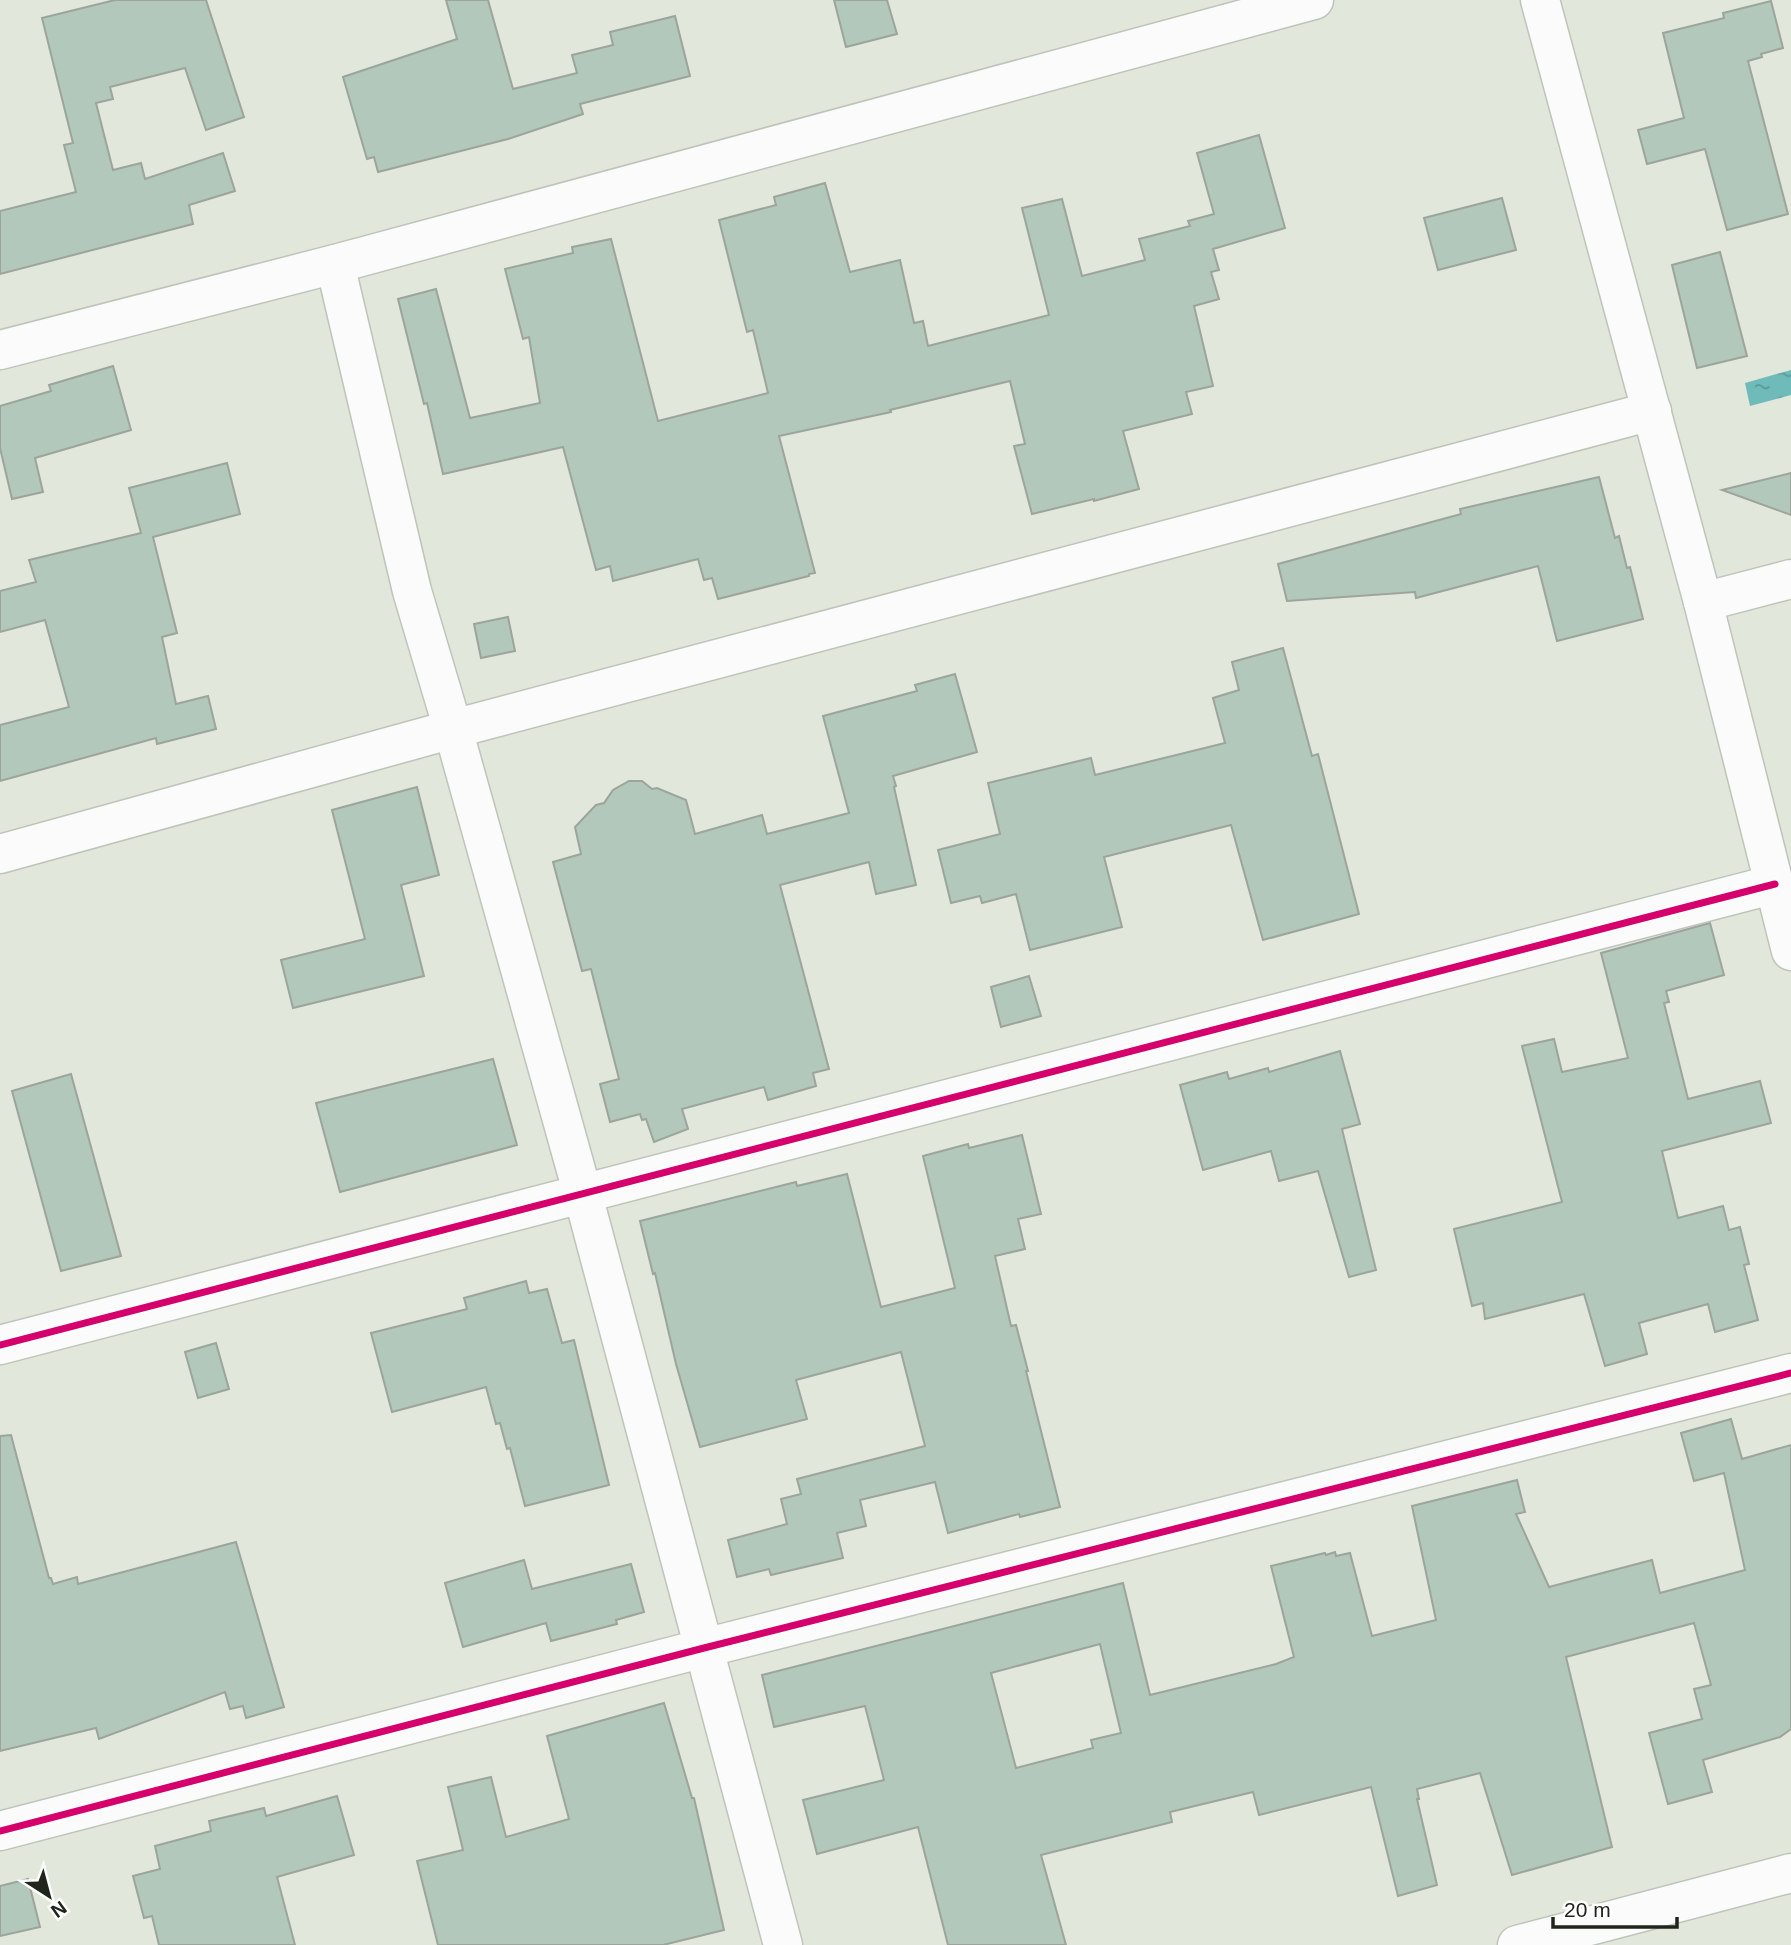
<svg xmlns="http://www.w3.org/2000/svg" width="1791" height="1945" viewBox="0 0 1791 1945" font-family="Arial,sans-serif">
<style>
.water{fill:url(#water-ripples)}
.building{fill:#b1c8ba;stroke:#9ca49c;stroke-width:2;fill-rule:evenodd}
.lines{fill:none;stroke-linecap:round;stroke-linejoin:round}
.minor-casing{stroke:#bfc4ba;stroke-width:41}
.minor{stroke:#fafbfa;stroke-width:38}
.cycleway-casing{stroke:#fff;stroke-width:11}
.cycleway{stroke:#d6006c;stroke-width:7}
</style>
<defs>
<pattern id="water-ripples" width="26" height="14" patternUnits="userSpaceOnUse" patternTransform="scale(1.75)"><rect width="26" height="14" fill="#6ebbb9"/><path d="M2 4q2-2 4 0t4 0M15 11q2-2 4 0t4 0" fill="none" stroke="#5a9896"/></pattern>
</defs>
<rect width="100%" height="100%" fill="#e1e7db"/>
<path class="water" d="M 1791,370 L 1791,395 L 1750,406 L 1745,383 Z"/>
<g class="building">
<path d="M 115,0 L 206,0 L 244,117 L 206,130 L 185,68 L 110,87 L 113,99 L 96,103 L 113,170 L 141,163 L 145,179 L 223,153 L 235,191 L 189,205 L 193,224 L 0,274 L 0,211 L 76,192 L 64,145 L 73,143 L 42,18 Z"/>
<path d="M 446,0 L 488,0 L 513,89 L 577,73 L 572,55 L 613,45 L 610,32 L 675,16 L 690,76 L 580,104 L 583,114 L 508,139 L 378,172 L 374,157 L 367,159 L 343,77 L 457,39 Z"/>
<path d="M 834,0 L 887,0 L 897,34 L 846,47 Z"/>
<path d="M 1771,1 L 1783,48 L 1761,54 L 1762,57 L 1748,61 L 1788,214 L 1727,230 L 1705,149 L 1647,164 L 1638,130 L 1684,118 L 1663,33 L 1724,18 L 1723,13 Z"/>
<path d="M 1259,135 L 1285,228 L 1213,249 L 1219,270 L 1211,272 L 1219,299 L 1194,306 L 1213,386 L 1186,392 L 1192,414 L 1123,431 L 1139,489 L 1094,501 L 1094,499 L 1032,514 L 1014,446 L 1025,444 L 1010,381 L 890,410 L 891,412 L 779,436 L 815,573 L 809,574 L 809,576 L 718,599 L 712,578 L 704,580 L 698,559 L 613,581 L 610,566 L 596,570 L 563,447 L 443,474 L 427,403 L 424,404 L 398,299 L 436,289 L 470,418 L 540,403 L 529,337 L 523,339 L 505,269 L 573,253 L 572,247 L 611,239 L 658,421 L 768,393 L 753,330 L 747,332 L 719,220 L 776,205 L 774,197 L 825,183 L 850,272 L 900,260 L 914,323 L 923,321 L 928,346 L 1049,315 L 1022,208 L 1062,199 L 1082,276 L 1145,260 L 1139,239 L 1190,226 L 1188,221 L 1214,214 L 1197,153 Z"/>
<path d="M 1502,198 L 1516,250 L 1438,270 L 1424,218 Z"/>
<path d="M 1720,252 L 1747,356 L 1697,368 L 1672,265 Z"/>
<path d="M 113,366 L 131,430 L 35,458 L 43,492 L 12,499 L 0,448 L 0,406 L 51,391 L 49,385 Z"/>
<path d="M 227,463 L 240,514 L 153,537 L 177,633 L 162,637 L 176,704 L 208,696 L 216,729 L 157,744 L 156,738 L 0,781 L 0,725 L 69,707 L 45,620 L 0,632 L 0,591 L 36,582 L 29,560 L 141,533 L 129,488 Z"/>
<path d="M 1791,473 L 1791,515 L 1722,490 Z"/>
<path d="M 1599,477 L 1615,538 L 1619,536 L 1627,568 L 1630,567 L 1643,619 L 1557,641 L 1538,566 L 1416,598 L 1415,592 L 1287,601 L 1278,564 L 1461,514 L 1460,509 Z"/>
<path d="M 508,617 L 515,651 L 481,658 L 474,624 Z"/>
<path d="M 1283,648 L 1312,756 L 1318,754 L 1359,914 L 1263,940 L 1231,825 L 1104,857 L 1122,927 L 1030,950 L 1016,894 L 982,903 L 980,896 L 951,903 L 938,850 L 1000,834 L 988,783 L 1091,758 L 1095,775 L 1225,743 L 1213,698 L 1239,690 L 1232,662 Z"/>
<path d="M 955,674 L 977,752 L 893,776 L 896,786 L 894,787 L 916,885 L 876,894 L 869,862 L 780,885 L 829,1069 L 813,1073 L 816,1086 L 768,1100 L 764,1087 L 682,1109 L 688,1129 L 654,1142 L 646,1119 L 642,1120 L 640,1114 L 610,1122 L 600,1084 L 619,1079 L 591,969 L 582,971 L 553,862 L 581,854 L 575,827 L 596,805 L 604,803 L 613,790 L 629,781 L 642,781 L 652,789 L 657,788 L 686,800 L 695,834 L 762,815 L 767,834 L 849,813 L 823,716 L 917,691 L 915,685 Z"/>
<path d="M 417,787 L 439,875 L 401,885 L 424,976 L 293,1008 L 281,960 L 365,939 L 332,810 Z"/>
<path d="M 1710,923 L 1724,975 L 1666,991 L 1669,1002 L 1664,1003 L 1688,1099 L 1760,1081 L 1771,1123 L 1662,1151 L 1678,1218 L 1723,1206 L 1729,1230 L 1740,1227 L 1749,1264 L 1744,1265 L 1758,1320 L 1715,1332 L 1708,1304 L 1639,1323 L 1647,1354 L 1605,1366 L 1584,1294 L 1485,1319 L 1483,1303 L 1472,1306 L 1454,1229 L 1562,1202 L 1522,1046 L 1554,1039 L 1562,1072 L 1628,1058 L 1601,953 Z"/>
<path d="M 1029,976 L 1041,1016 L 1001,1027 L 991,987 Z"/>
<path d="M 1340,1051 L 1360,1124 L 1342,1129 L 1376,1270 L 1349,1277 L 1318,1171 L 1279,1181 L 1271,1151 L 1203,1170 L 1180,1085 L 1227,1072 L 1229,1079 L 1268,1068 L 1269,1072 Z"/>
<path d="M 493,1059 L 517,1145 L 340,1192 L 316,1103 Z"/>
<path d="M 71,1074 L 121,1256 L 61,1271 L 12,1091 Z"/>
<path d="M 1022,1135 L 1041,1214 L 1018,1219 L 1025,1249 L 995,1256 L 1011,1326 L 1016,1325 L 1028,1371 L 1026,1371 L 1060,1507 L 1020,1517 L 1019,1514 L 948,1533 L 935,1482 L 860,1500 L 866,1526 L 837,1533 L 843,1558 L 771,1575 L 769,1569 L 737,1577 L 728,1540 L 787,1524 L 781,1499 L 801,1494 L 797,1479 L 925,1446 L 901,1352 L 796,1380 L 807,1419 L 700,1447 L 676,1364 L 655,1273 L 653,1274 L 640,1221 L 796,1182 L 797,1186 L 847,1174 L 881,1307 L 955,1288 L 923,1156 L 968,1144 L 969,1148 Z"/>
<path d="M 526,1281 L 529,1293 L 547,1289 L 562,1343 L 574,1340 L 609,1485 L 525,1506 L 510,1448 L 507,1449 L 500,1423 L 496,1424 L 486,1387 L 392,1412 L 371,1333 L 467,1309 L 464,1298 Z"/>
<path d="M 216,1343 L 229,1389 L 198,1398 L 185,1352 Z"/>
<path d="M 1731,1419 L 1742,1459 L 1791,1445 L 1791,1729 L 1780,1737 L 1703,1760 L 1712,1792 L 1668,1804 L 1649,1733 L 1702,1719 L 1694,1689 L 1711,1685 L 1694,1623 L 1566,1657 L 1612,1847 L 1512,1875 L 1480,1773 L 1417,1789 L 1419,1799 L 1417,1799 L 1437,1885 L 1398,1896 L 1371,1787 L 1259,1815 L 1253,1792 L 1170,1812 L 1172,1822 L 1041,1855 L 1066,1945 L 948,1945 L 918,1827 L 817,1854 L 803,1800 L 884,1780 L 865,1706 L 774,1727 L 762,1675 L 1123,1583 L 1150,1695 L 1276,1664 L 1294,1657 L 1271,1566 L 1325,1553 L 1326,1555 L 1335,1552 L 1336,1556 L 1350,1553 L 1372,1636 L 1436,1620 L 1412,1506 L 1517,1480 L 1525,1512 L 1516,1514 L 1549,1587 L 1652,1560 L 1660,1593 L 1745,1570 L 1724,1473 L 1694,1481 L 1681,1433 ZM 1100,1644 L 1121,1733 L 1091,1740 L 1093,1748 L 1016,1768 L 991,1673 Z"/>
<path d="M 11,1435 L 49,1578 L 51,1578 L 53,1584 L 77,1577 L 78,1584 L 236,1542 L 284,1707 L 246,1718 L 243,1706 L 230,1709 L 225,1692 L 99,1739 L 96,1728 L 0,1751 L 0,1436 Z"/>
<path d="M 524,1560 L 532,1589 L 631,1564 L 644,1612 L 616,1620 L 617,1624 L 551,1641 L 546,1623 L 463,1647 L 445,1583 Z"/>
<path d="M 664,1703 L 692,1798 L 694,1798 L 724,1930 L 663,1945 L 438,1945 L 417,1861 L 463,1850 L 448,1787 L 491,1777 L 506,1837 L 569,1819 L 547,1736 Z"/>
<path d="M 337,1796 L 354,1855 L 277,1877 L 295,1945 L 159,1945 L 152,1916 L 144,1918 L 133,1876 L 160,1869 L 155,1846 L 211,1831 L 209,1821 L 264,1808 L 266,1816 Z"/>
<path d="M 28,1879 L 40,1927 L 0,1936 L 0,1886 Z"/>
</g>
<g class="lines">
<defs>
<g id="minor">
<path d="M 1540,0 L 1703,602 L 1791,951"/>
<path d="M 335,264 L 412,591 L 453,729 L 583,1195 L 783,1945"/>
<path d="M 0,350 L 335,264 L 1314,0"/>
<path d="M 1703,602 L 1791,579"/>
<path d="M 0,854 L 453,729 L 1652,411"/>
<path d="M 0,1345 L 1775,884"/>
<path d="M 0,1831 L 704,1648 L 1791,1373"/>
<path d="M 1517,1945 L 1791,1873"/>
</g>
</defs>
<use href="#minor" class="minor-casing"/>
<use href="#minor" class="minor"/>
<defs>
<g id="cycleway">
<path d="M 0,1345 L 1775,884"/>
<path d="M 0,1831 L 704,1648 L 1791,1373"/>
</g>
</defs>
<use href="#cycleway" class="cycleway-casing"/>
<use href="#cycleway" class="cycleway"/>
</g>
<g transform="translate(49 1896) rotate(144)" stroke="#ffffff" stroke-width="5" paint-order="stroke">
<path d="M0-5L12 26L0 18L-12 26Z" fill="#20251c"/>
<text y="-10" font-size="19" font-weight="bold" text-anchor="middle" fill="#20251c">N</text>
</g>
<path d="M1553 1917v10h124v-10" fill="none" stroke="#20251c" stroke-width="3.5"/>
<text x="1564" y="1917" font-size="21" fill="#20251c" stroke="#ffffff" stroke-width="5" paint-order="stroke">20 m</text>
</svg>
